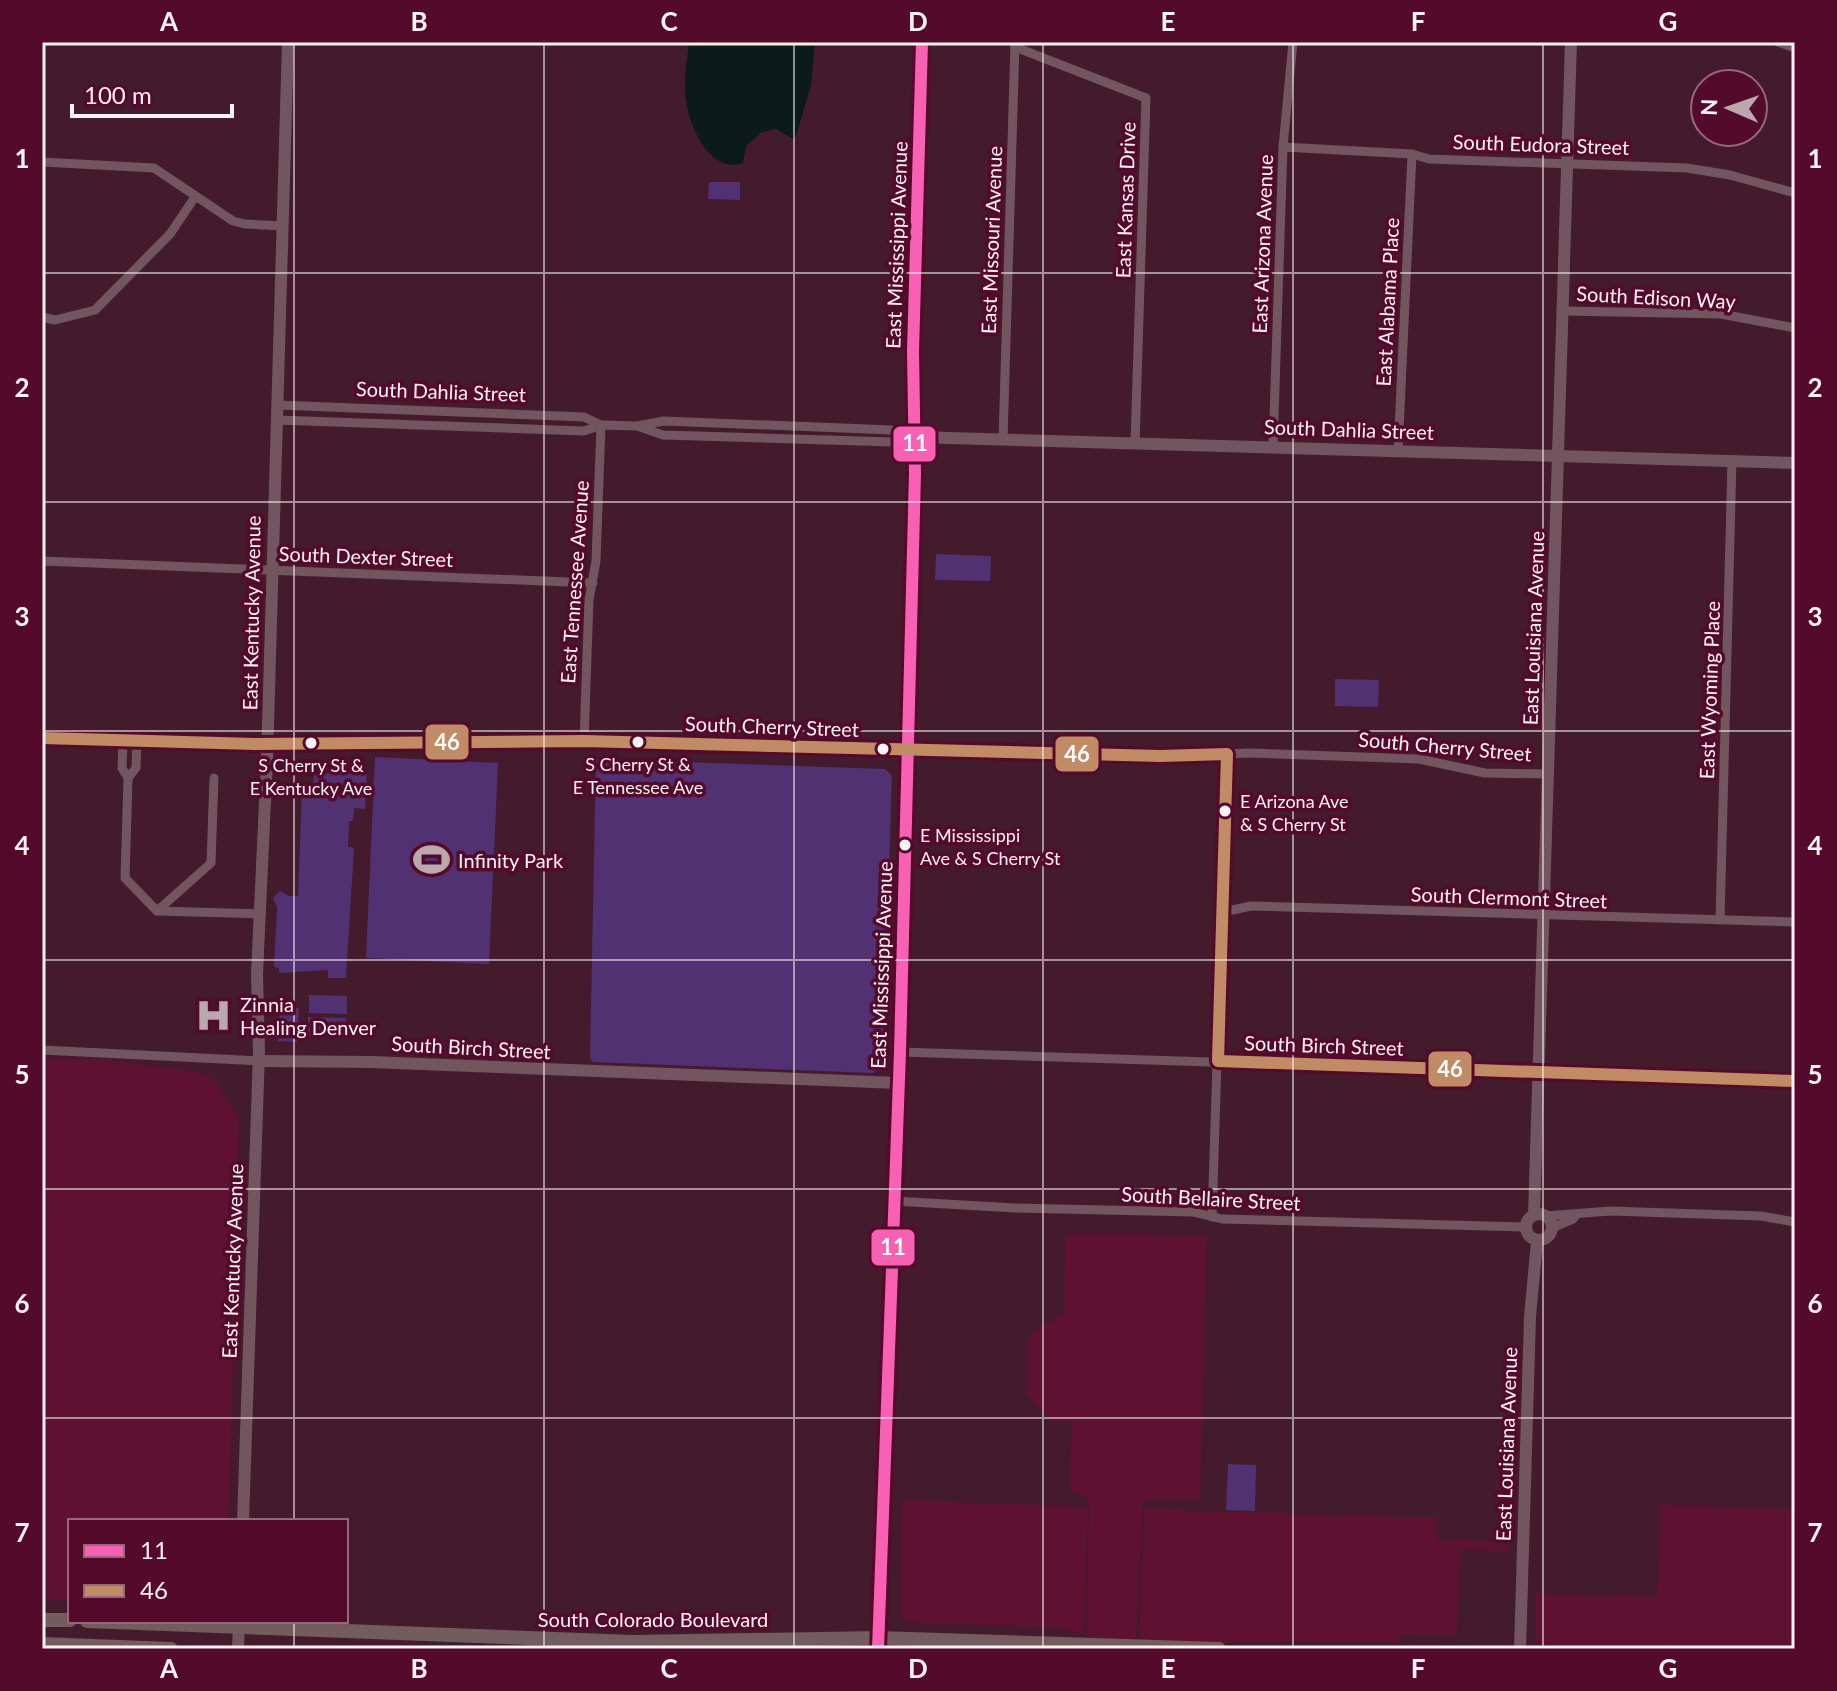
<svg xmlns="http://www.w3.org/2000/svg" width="1837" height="1691" viewBox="0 0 1837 1691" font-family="Lato,sans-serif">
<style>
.built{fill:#5f1132}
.green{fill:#523172}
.water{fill:#0a1b19}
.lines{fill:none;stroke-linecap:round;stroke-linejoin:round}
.minor{stroke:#72555f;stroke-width:9}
.tertiary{stroke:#72555f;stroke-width:12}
.primary{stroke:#735c5d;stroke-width:14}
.bus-1-casing{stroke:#540a2a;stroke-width:18}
.bus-2-casing{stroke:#540a2a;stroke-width:18}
.bus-1{stroke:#f860b3;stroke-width:12}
.bus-2{stroke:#c18c65;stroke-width:12}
.grid{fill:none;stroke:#fcf2f4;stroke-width:2;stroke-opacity:0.55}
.bus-dot{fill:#fcf2f4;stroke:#540a2a;stroke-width:3}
.labels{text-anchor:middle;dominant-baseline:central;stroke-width:7;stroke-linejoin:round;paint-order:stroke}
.bus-label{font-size:18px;fill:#fcf2f4;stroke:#540a2a}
.street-label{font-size:20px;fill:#fcf2f4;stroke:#540a2a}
.poi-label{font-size:20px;fill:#fcf2f4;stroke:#540a2a;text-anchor:start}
.line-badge{stroke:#540a2a;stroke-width:3}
.badge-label{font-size:22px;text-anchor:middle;font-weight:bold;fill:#fff}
.neatline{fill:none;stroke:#fcf2f4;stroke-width:3}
.grid-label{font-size:26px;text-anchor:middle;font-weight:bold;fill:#fcf2f4}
</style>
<rect width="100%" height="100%" fill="#431b2c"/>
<g class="built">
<path d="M 42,1058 L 100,1059 L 197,1072 L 215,1080 L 239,1118 L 229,1521 L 70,1521 L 70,1599 L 42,1599 Z"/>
<path d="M 1065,1234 L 1207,1235 L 1200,1500 L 1143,1500 L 1136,1643 L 1087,1641 L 1089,1498 L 1069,1490 L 1072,1422 L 1051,1422 L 1027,1394 L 1027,1346 L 1033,1332 L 1064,1314 Z"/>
<path d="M 901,1500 L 1088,1507 L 1084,1634 L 1058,1627 L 906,1622 L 901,1616 Z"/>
<path d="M 1661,1505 L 1795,1509 L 1795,1649 L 1654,1649 L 1542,1645 L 1535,1638 L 1536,1593 L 1657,1597 Z"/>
<path d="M 1144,1509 L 1437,1518 L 1437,1540 L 1508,1542 L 1507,1551 L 1460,1550 L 1457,1635 L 1400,1634 L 1399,1642 L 1139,1642 Z"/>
</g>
<g class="green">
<path d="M 709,182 L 740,182 L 740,200 L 708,199 Z"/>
<path d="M 936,554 L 991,556 L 990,581 L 935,580 Z"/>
<path d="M 1335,679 L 1379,680 L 1378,707 L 1335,706 Z"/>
<path d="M 375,757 L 498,763 L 489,964 L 366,958 Z"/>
<path d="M 596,759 L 885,769 L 892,776 L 883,1062 L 879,1069 L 873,1073 L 593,1062 L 590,1058 Z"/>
<path d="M 314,773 L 367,774 L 365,809 L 354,808 L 353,821 L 349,821 L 348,847 L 354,848 L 346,978 L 328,978 L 328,970 L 279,973 L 279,968 L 274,967 L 277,907 L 273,898 L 280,891 L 289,896 L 298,896 L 302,786 L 313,786 Z"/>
<path d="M 309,995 L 347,996 L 347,1014 L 309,1013 Z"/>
<path d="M 279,1007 L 299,1008 L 297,1042 L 278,1041 Z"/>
<path d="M 308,1017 L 346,1018 L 346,1036 L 308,1036 Z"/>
<path d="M 1228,1464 L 1256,1465 L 1255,1511 L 1226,1510 Z"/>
</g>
<path class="water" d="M 689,42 L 815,42 L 811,85 L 796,136 L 793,139 L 776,129 L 762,132 L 746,146 L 743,163 C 710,175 689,126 686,100 C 683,81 687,61 689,42 Z"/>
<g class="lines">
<g class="minor">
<path d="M 1778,42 L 1795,48"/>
<path d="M 1015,47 L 1146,98 L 1135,443"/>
<path d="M 1283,147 L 1412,154 L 1429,159 L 1687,168 L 1730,175 L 1795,193"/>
<path d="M 42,162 L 154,168 L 233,221 L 245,224 L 282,226"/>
<path d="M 1563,311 L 1721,314 L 1795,328"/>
<path d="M 42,317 L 55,320 L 95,310 L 170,234 L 195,197"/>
<path d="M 277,405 L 584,417 L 601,425"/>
<path d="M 277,420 L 584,431 L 601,425 L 637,426 L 664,421 L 892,430 L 902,437"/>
<path d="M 637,426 L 663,435 L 892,442 L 906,437"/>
<path d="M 1003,440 L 1015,43"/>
<path d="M 1273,447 L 1283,147 L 1293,42"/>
<path d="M 1398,451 L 1412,154"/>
<path d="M 42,561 L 593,583"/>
<path d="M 123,740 L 122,768 L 128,778 L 125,878 L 157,911 L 261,914"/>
<path d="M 584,741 L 589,600 L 596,561 L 601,425"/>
<path d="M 907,750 L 1160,756 L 1252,753 L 1419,759 L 1485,773 L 1548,774"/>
<path d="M 128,778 L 136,768 L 137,740"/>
<path d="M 157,911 L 211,863 L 214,778"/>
<path d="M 1223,912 L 1251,906 L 1795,922"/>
<path d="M 1720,920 L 1732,461"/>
<path d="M 42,1050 L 259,1061"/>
<path d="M 900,1052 L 1795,1081"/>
<path d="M 894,1201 L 1015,1208 L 1193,1212 L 1222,1219 L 1525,1227"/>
<path d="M 1546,1216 L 1610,1211 L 1761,1216 L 1795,1222"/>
<path d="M 1212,1217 L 1227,754"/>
<path d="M 1552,1228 L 1573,1219 L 1577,1214"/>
</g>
<g class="tertiary">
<path d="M 915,437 L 1795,463"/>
<path d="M 42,738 L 255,744 L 584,741 L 907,750"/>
<path d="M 259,1061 L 371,1062 L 898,1083"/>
<circle cx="1539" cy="1227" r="13"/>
<path d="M 1534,1215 L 1571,42"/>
<path d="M 243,1521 L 259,1052 L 257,974 L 267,759 L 288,42"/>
<path d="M 238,1649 L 239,1621"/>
<path d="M 878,1649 L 900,1052 L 915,473 L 913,351 L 922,42"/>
<path d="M 1520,1649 L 1530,1317 L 1537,1241"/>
</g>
<g class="primary">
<path d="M 42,1620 L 70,1620"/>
<path d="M 87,1621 L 633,1642 L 878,1638 L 1219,1649"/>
<path d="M 42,1644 L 171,1649"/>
</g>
<defs>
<path id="bus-1" d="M 878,1649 L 900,1052 L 915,473 L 913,351 L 922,42"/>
<path id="bus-2" d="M 42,738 L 255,744 L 584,741 L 1160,756 L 1227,754 L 1218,1061 L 1795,1081"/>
</defs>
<use href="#bus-1" class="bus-1-casing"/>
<use href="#bus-2" class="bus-2-casing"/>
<use href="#bus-1" class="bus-1"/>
<use href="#bus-2" class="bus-2"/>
</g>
<path class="grid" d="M 294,42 L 294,1521M 544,42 L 544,1649M 794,42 L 794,1649M 1043,42 L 1043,1649M 1293,42 L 1293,1649M 1543,42 L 1543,1649M 42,273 L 1795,273M 42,502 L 1795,502M 42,731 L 1795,731M 42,960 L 1795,960M 42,1189 L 1795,1189M 42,1418 L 1795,1418M 294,1621 L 294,1649"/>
<defs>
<symbol id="stadium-bare" viewBox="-9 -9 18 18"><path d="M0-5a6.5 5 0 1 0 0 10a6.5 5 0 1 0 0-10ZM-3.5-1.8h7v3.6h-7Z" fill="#bba7ae" stroke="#540a2a" stroke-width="2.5" paint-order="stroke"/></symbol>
<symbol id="hospital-bare" viewBox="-9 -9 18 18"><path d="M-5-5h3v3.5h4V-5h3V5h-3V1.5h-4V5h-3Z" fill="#bba7ae" stroke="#540a2a" stroke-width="2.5" paint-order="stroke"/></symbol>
</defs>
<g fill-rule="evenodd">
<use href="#stadium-bare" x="406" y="834" width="51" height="51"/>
<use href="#hospital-bare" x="188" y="990" width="51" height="51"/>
</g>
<g class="bus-dot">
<circle cx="638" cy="742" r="7"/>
<circle cx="311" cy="743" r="7"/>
<circle cx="883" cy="749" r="7"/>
<circle cx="1225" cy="811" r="7"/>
<circle cx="905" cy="845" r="7"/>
</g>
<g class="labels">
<g class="bus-label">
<text x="638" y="764">S Cherry St &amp;<tspan x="638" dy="23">E Tennessee Ave</tspan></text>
<text x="311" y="765">S Cherry St &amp;<tspan x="311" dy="23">E Kentucky Ave</tspan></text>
<text x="1240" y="801" text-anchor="start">E Arizona Ave<tspan x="1240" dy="23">&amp; S Cherry St</tspan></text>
<text x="920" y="835" text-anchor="start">E Mississippi<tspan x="920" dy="23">Ave &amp; S Cherry St</tspan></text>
</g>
<g class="street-label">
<text transform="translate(1541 144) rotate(2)">South Eudora Street</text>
<text transform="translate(1125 200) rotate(-88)">East Kansas Drive</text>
<text transform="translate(991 240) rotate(-88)">East Missouri Avenue</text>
<text transform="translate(1262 244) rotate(-88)">East Arizona Avenue</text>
<text transform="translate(896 245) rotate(-88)">East Mississippi Avenue</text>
<text transform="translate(1656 297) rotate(3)">South Edison Way</text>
<text transform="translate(1387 302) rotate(-87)">East Alabama Place</text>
<text transform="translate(441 391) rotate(2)">South Dahlia Street</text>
<text transform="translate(1349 429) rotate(2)">South Dahlia Street</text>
<text transform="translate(366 556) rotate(2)">South Dexter Street</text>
<text transform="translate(574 582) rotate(-86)">East Tennessee Avenue</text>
<text transform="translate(251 613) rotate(-89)">East Kentucky Avenue</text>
<text transform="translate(1533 628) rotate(-88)">East Louisiana Avenue</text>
<text transform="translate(1709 690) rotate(-88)">East Wyoming Place</text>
<text transform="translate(772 726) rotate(2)">South Cherry Street</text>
<text transform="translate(1445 746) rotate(5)">South Cherry Street</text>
<text transform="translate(1509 897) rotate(2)">South Clermont Street</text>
<text transform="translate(881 965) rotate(-88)">East Mississippi Avenue</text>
<text transform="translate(1324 1045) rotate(2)">South Birch Street</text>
<text transform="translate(471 1047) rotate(3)">South Birch Street</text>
<text transform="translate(1211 1198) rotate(3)">South Bellaire Street</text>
<text transform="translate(232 1261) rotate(-88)">East Kentucky Avenue</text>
<text transform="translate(1506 1444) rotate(-88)">East Louisiana Avenue</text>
<text x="653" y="1619">South Colorado Boulevard</text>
</g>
<g class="poi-label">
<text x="458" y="860">Infinity Park</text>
<text x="240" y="1004">Zinnia<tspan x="240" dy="23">Healing Denver</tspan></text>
</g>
</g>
<g class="line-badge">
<rect x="892" y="425" width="45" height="38" rx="8" fill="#f860b3"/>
<rect x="424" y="723" width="46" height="38" rx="8" fill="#c18c65"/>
<rect x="1054" y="735" width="46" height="38" rx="8" fill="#c18c65"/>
<rect x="1427" y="1050" width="46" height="38" rx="8" fill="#c18c65"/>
<rect x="870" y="1228" width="46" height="39" rx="8" fill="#f860b3"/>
</g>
<g class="badge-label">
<text x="915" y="451">11</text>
<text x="447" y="750">46</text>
<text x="1077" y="762">46</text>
<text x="1450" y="1077">46</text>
<text x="893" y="1255">11</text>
</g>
<rect width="1837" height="1691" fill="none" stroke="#540a2a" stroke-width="88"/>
<rect x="68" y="1519" width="280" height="104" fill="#540a2a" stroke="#97677b" stroke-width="2"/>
<rect x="84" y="1545" width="40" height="12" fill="#f860b3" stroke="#97677b" stroke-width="2"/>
<text x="140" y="1559" font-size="24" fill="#fcf2f4">11</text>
<rect x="84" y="1585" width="40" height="12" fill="#c18c65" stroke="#97677b" stroke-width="2"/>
<text x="140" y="1599" font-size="24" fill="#fcf2f4">46</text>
<g transform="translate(1729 108) rotate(272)"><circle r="38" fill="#540a2a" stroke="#97677b" stroke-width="2"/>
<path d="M0-6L14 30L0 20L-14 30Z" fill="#bba7ae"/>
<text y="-12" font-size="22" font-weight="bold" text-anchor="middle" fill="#fcf2f4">N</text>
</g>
<path d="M72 104v12h160v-12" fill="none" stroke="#fcf2f4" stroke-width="4"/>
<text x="84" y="104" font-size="24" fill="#fcf2f4" stroke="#540a2a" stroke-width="6" paint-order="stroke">100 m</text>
<rect x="44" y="44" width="1749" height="1603" class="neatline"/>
<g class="grid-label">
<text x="169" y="31">A</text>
<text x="419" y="31">B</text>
<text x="669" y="31">C</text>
<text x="918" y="31">D</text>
<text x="1168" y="31">E</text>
<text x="1418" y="31">F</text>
<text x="1668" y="31">G</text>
<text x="22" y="168">1</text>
<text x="1815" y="168">1</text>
<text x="22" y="397">2</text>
<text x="1815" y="397">2</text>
<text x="22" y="626">3</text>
<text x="1815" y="626">3</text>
<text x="22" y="855">4</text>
<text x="1815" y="855">4</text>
<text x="22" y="1084">5</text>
<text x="1815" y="1084">5</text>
<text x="22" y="1313">6</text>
<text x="1815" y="1313">6</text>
<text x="22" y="1542">7</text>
<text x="1815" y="1542">7</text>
<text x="169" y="1678">A</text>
<text x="419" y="1678">B</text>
<text x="669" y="1678">C</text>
<text x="918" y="1678">D</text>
<text x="1168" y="1678">E</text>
<text x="1418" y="1678">F</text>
<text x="1668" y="1678">G</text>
</g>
</svg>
